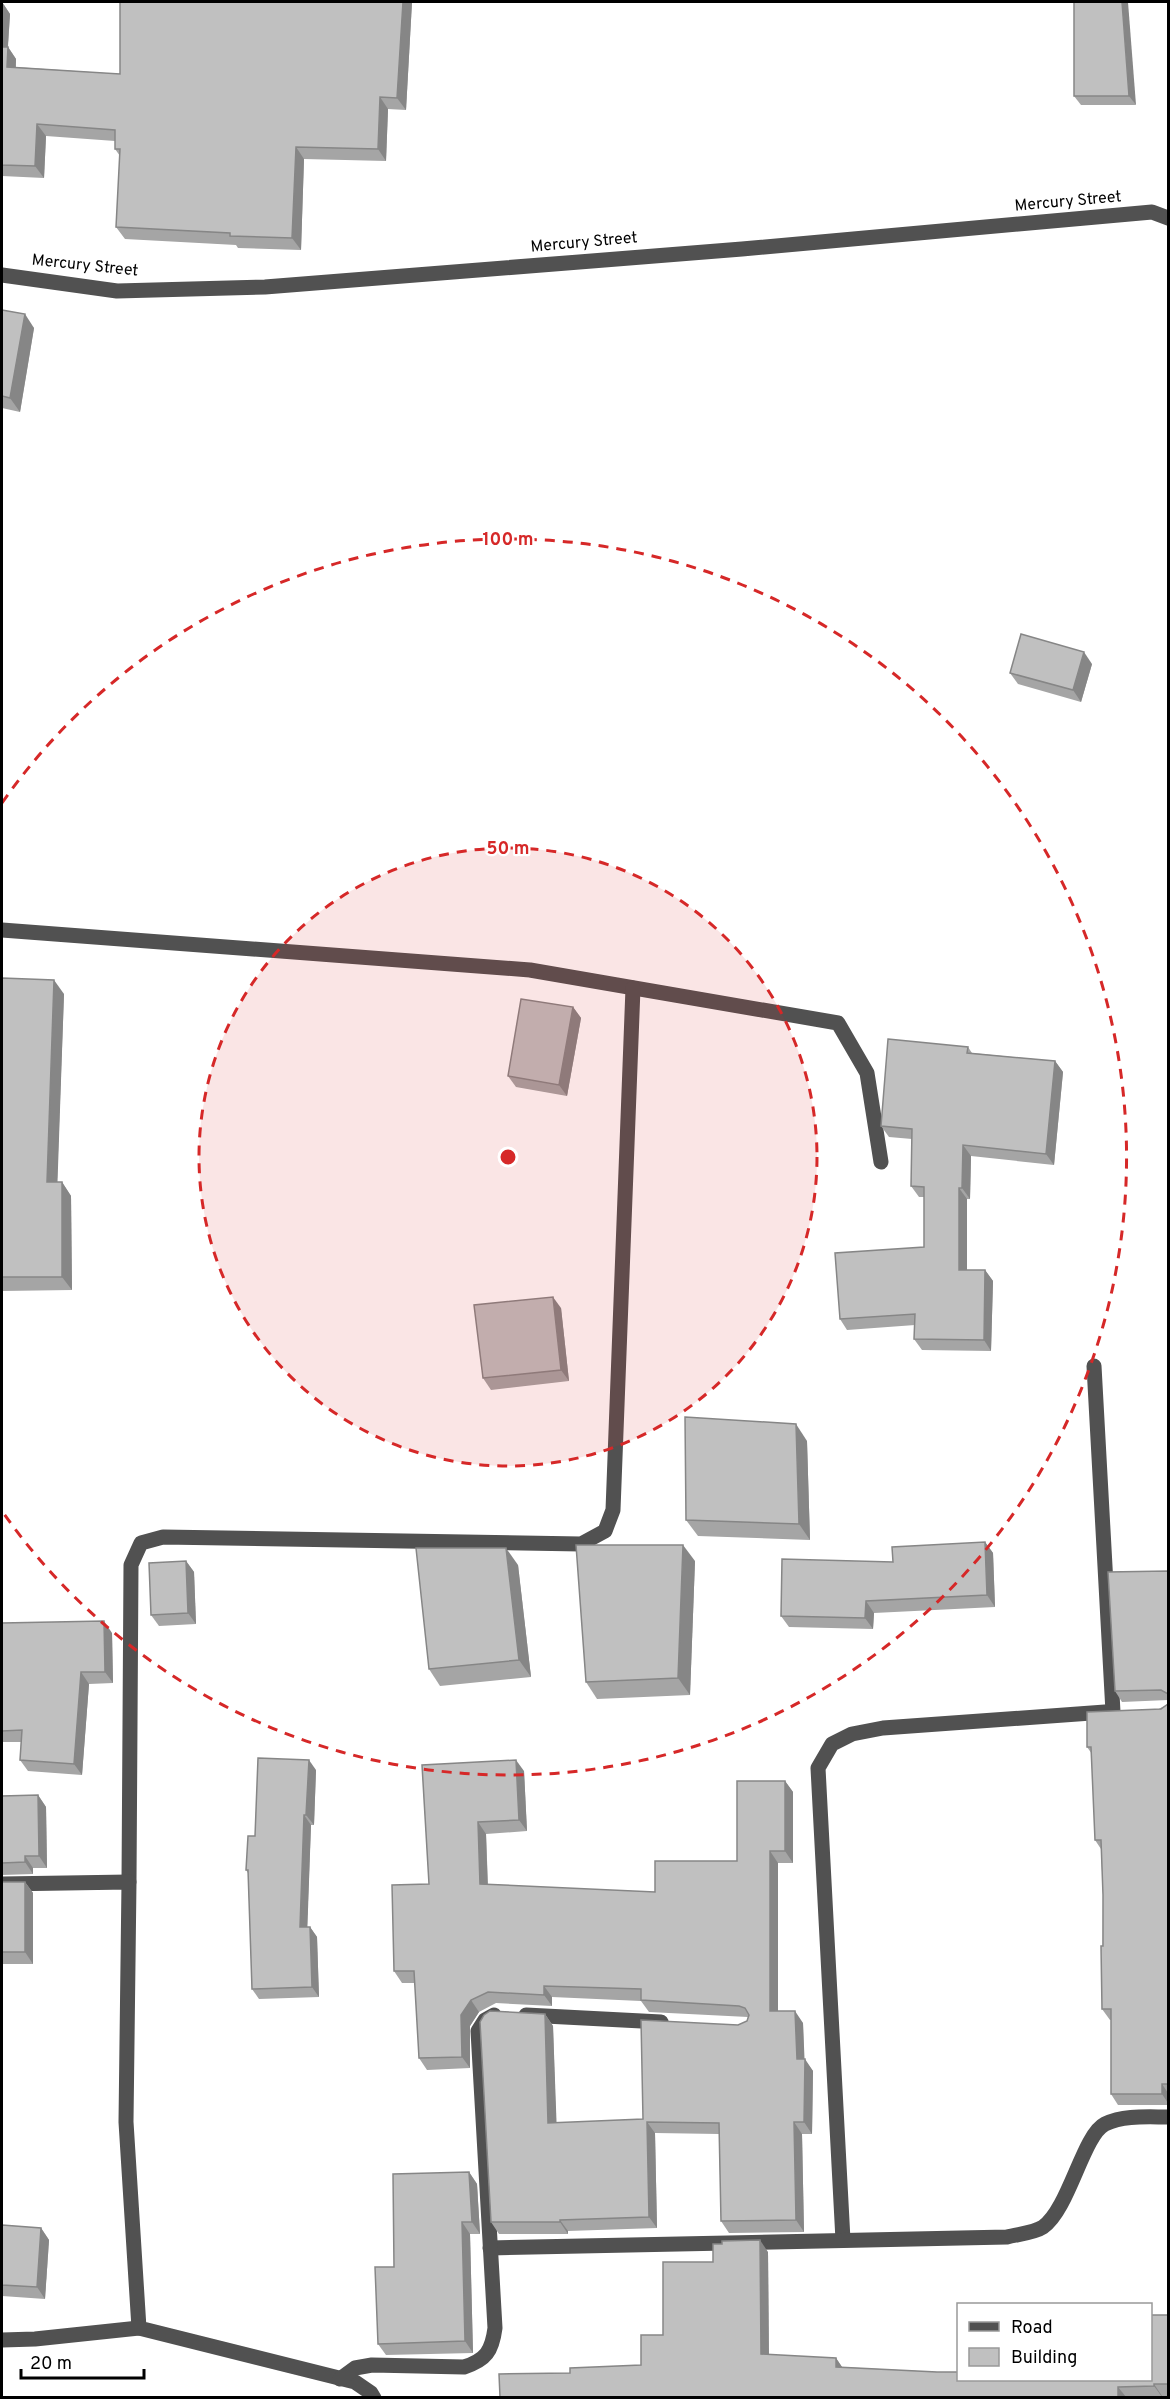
<svg xmlns="http://www.w3.org/2000/svg" width="1170" height="2399" viewBox="0 0 1170 2399" font-family="Overpass,sans-serif">
<style>
.lines{fill:none;stroke-linecap:round;stroke-linejoin:round}
.minor{stroke:#515151;stroke-width:15}
.wall{fill:#a5a5a5}
.shaded-wall{fill:#868686}
.building{fill:#c0c0c0;stroke:#868686;stroke-width:1.5}
.ring{fill:none;stroke:#d62828;stroke-width:3;stroke-dasharray:10 8}
.labels{text-anchor:middle;dominant-baseline:central;stroke-width:4.5;stroke-linejoin:round;paint-order:stroke}
.street-label{font-size:16px;fill:#000;stroke:#fff}
.centre{fill:#d62828;stroke:#fff;stroke-width:3}
.ring-label{font-size:18px;text-anchor:middle;font-weight:bold;fill:#d62828;stroke:#fff;stroke-width:4.5;stroke-linejoin:round;paint-order:stroke}
</style>
<rect width="100%" height="100%" fill="#fff"/>
<g class="lines">
<g class="minor">
<path d="M 2,275 L 117,291 L 265,287 L 742,249 L 1152,212 L 1168,218"/>
<path d="M 2,930 L 530,970 L 838,1023 L 867,1073 L 881,1162"/>
<path d="M 1094,1366 L 1113,1712"/>
<path d="M 129,1882 L 131,1565 L 141,1543 L 163,1537 L 581,1544 L 605,1531 L 613,1510 L 633,988"/>
<path d="M 2,1884 L 129,1882 L 126,2122 L 139,2328 L 355,2382 L 371,2393 L 374,2398"/>
<path d="M 526,2015 L 661,2022"/>
<path d="M 843,2240 L 818,1768 L 832,1744 L 852,1734 L 883,1728 L 1105,1712"/>
<path d="M 490,2248 L 1007,2237 C 1018,2234 1034,2233 1043,2227 C 1069,2209 1083,2135 1105,2124 C 1124,2115 1147,2117 1168,2117"/>
<path d="M 2,2340 L 35,2339 L 139,2328"/>
<path d="M 340,2379 L 355,2368 L 372,2365 L 464,2367 C 486,2360 492,2351 495,2328 L 478,2031 L 485,2020 L 494,2015"/>
</g>
</g>
<g class="wall">
<path d="M 2,2 L 10,14 L 8,47 L 16,59 L 16,67 L 120,74 L 412,2 L 406,110 L 388,109 L 386,161 L 304,159 L 301,250 L 238,248 L 236,245 L 125,239 L 116,227 L 120,156 L 115,149 L 115,141 L 46,136 L 44,178 L 2,176 Z"/>
<path d="M 1074,2 L 1136,105 L 1081,105 L 1074,96 Z"/>
<path d="M 2,310 L 34,328 L 20,412 L 2,408 Z"/>
<path d="M 1092,664 L 1081,702 L 1018,684 L 1010,673 Z"/>
<path d="M 2,978 L 64,994 L 57,1182 L 62,1182 L 71,1196 L 72,1290 L 2,1291 Z"/>
<path d="M 573,1007 L 581,1018 L 567,1096 L 516,1087 L 508,1076 Z"/>
<path d="M 968,1047 L 972,1053 L 1055,1061 L 1063,1072 L 1054,1165 L 971,1156 L 970,1199 L 967,1199 L 967,1270 L 985,1270 L 993,1281 L 991,1351 L 922,1350 L 914,1339 L 915,1325 L 847,1330 L 840,1319 L 924,1247 L 924,1197 L 919,1197 L 911,1186 L 912,1139 L 889,1137 L 881,1126 Z"/>
<path d="M 561,1308 L 569,1381 L 491,1390 L 483,1378 Z"/>
<path d="M 807,1441 L 810,1540 L 698,1536 L 686,1520 Z"/>
<path d="M 985,1542 L 993,1553 L 995,1607 L 874,1613 L 873,1629 L 789,1627 L 781,1616 L 893,1562 Z"/>
<path d="M 186,1561 L 194,1572 L 196,1624 L 159,1626 L 151,1615 Z"/>
<path d="M 695,1561 L 690,1695 L 597,1699 L 586,1682 Z"/>
<path d="M 518,1565 L 531,1677 L 440,1686 L 429,1669 Z"/>
<path d="M 1168,1571 L 1168,1700 L 1122,1702 L 1115,1691 Z"/>
<path d="M 2,1623 L 112,1633 L 113,1683 L 89,1684 L 82,1775 L 28,1771 L 20,1760 L 21,1742 L 2,1742 Z"/>
<path d="M 1168,1704 L 1168,2105 L 1118,2105 L 1111,2094 L 1111,2020 L 1110,2020 L 1102,2009 L 1103,1895 L 1101,1849 L 1095,1840 L 1092,1754 L 1087,1747 Z"/>
<path d="M 422,1765 L 524,1771 L 527,1831 L 486,1834 L 488,1885 L 655,1892 L 737,1861 L 785,1781 L 793,1792 L 793,1863 L 778,1863 L 778,2011 L 803,2023 L 804,2059 L 813,2071 L 812,2134 L 802,2134 L 804,2232 L 729,2233 L 721,2221 L 719,2134 L 655,2133 L 657,2228 L 568,2231 L 568,2234 L 499,2234 L 491,2222 L 545,2014 L 553,2026 L 556,2123 L 643,2119 L 738,2025 L 747,2021 L 748,2017 L 649,2012 L 641,2001 L 552,1997 L 552,2006 L 496,2003 L 479,2012 L 470,2026 L 470,2068 L 427,2070 L 419,2058 L 415,1983 L 402,1983 L 394,1971 L 429,1884 Z"/>
<path d="M 316,1770 L 314,1825 L 311,1825 L 307,1927 L 310,1927 L 317,1937 L 319,1997 L 259,1999 L 252,1989 L 248,1873 L 246,1870 L 255,1836 Z"/>
<path d="M 38,1795 L 46,1807 L 47,1868 L 33,1868 L 33,1874 L 2,1875 L 2,1796 Z"/>
<path d="M 2,1882 L 25,1882 L 33,1893 L 33,1964 L 2,1964 Z"/>
<path d="M 469,2172 L 477,2184 L 480,2234 L 470,2234 L 473,2353 L 386,2355 L 378,2344 L 394,2267 Z"/>
<path d="M 2,2225 L 41,2228 L 49,2240 L 45,2299 L 2,2296 Z"/>
<path d="M 722,2244 L 768,2252 L 769,2355 L 836,2358 L 842,2367 L 937,2372 L 1150,2379 L 1168,2315 L 1168,2396 L 1162,2396 L 1162,2397 L 500,2397 L 570,2373 L 641,2365 L 663,2335 L 713,2262 Z"/>
</g>
<g class="shaded-wall">
<path d="M 2,2 L 10,14 L 7,58 L 2,51 Z"/>
<path d="M 403,2 L 412,2 L 406,110 L 397,98 Z"/>
<path d="M 1122,2 L 1128,2 L 1136,105 L 1129,96 Z"/>
<path d="M 8,47 L 16,59 L 15,79 L 7,67 Z"/>
<path d="M 380,97 L 388,109 L 386,161 L 378,149 Z"/>
<path d="M 37,124 L 46,136 L 44,178 L 35,166 Z"/>
<path d="M 296,147 L 304,159 L 301,250 L 292,238 Z"/>
<path d="M 25,314 L 34,328 L 20,412 L 10,398 Z"/>
<path d="M 1084,652 L 1092,664 L 1081,702 L 1073,690 Z"/>
<path d="M 54,980 L 64,994 L 57,1196 L 47,1182 Z"/>
<path d="M 573,1007 L 581,1018 L 567,1096 L 559,1085 Z"/>
<path d="M 1055,1061 L 1063,1072 L 1054,1165 L 1046,1154 Z"/>
<path d="M 963,1145 L 971,1156 L 970,1199 L 962,1188 Z"/>
<path d="M 62,1182 L 71,1196 L 72,1290 L 62,1277 Z"/>
<path d="M 959,1188 L 967,1199 L 967,1281 L 959,1270 Z"/>
<path d="M 985,1270 L 993,1281 L 991,1351 L 984,1340 Z"/>
<path d="M 553,1297 L 561,1308 L 569,1381 L 561,1370 Z"/>
<path d="M 796,1424 L 807,1441 L 810,1540 L 799,1524 Z"/>
<path d="M 985,1542 L 993,1553 L 995,1607 L 987,1595 Z"/>
<path d="M 683,1545 L 695,1561 L 690,1695 L 678,1678 Z"/>
<path d="M 506,1548 L 518,1565 L 531,1677 L 519,1660 Z"/>
<path d="M 186,1561 L 194,1572 L 196,1624 L 188,1613 Z"/>
<path d="M 866,1601 L 874,1613 L 873,1629 L 865,1618 Z"/>
<path d="M 104,1621 L 112,1633 L 113,1683 L 105,1672 Z"/>
<path d="M 81,1672 L 89,1684 L 82,1775 L 74,1764 Z"/>
<path d="M 309,1760 L 316,1770 L 314,1825 L 306,1815 Z"/>
<path d="M 516,1760 L 524,1771 L 527,1831 L 519,1820 Z"/>
<path d="M 785,1781 L 793,1792 L 793,1863 L 785,1851 Z"/>
<path d="M 38,1795 L 46,1807 L 47,1868 L 39,1856 Z"/>
<path d="M 304,1815 L 311,1825 L 307,1938 L 300,1927 Z"/>
<path d="M 478,1822 L 486,1834 L 488,1896 L 480,1884 Z"/>
<path d="M 770,1851 L 778,1863 L 778,2023 L 770,2011 Z"/>
<path d="M 25,1856 L 33,1868 L 33,1874 L 25,1862 Z"/>
<path d="M 25,1882 L 33,1893 L 33,1964 L 25,1952 Z"/>
<path d="M 310,1927 L 317,1937 L 319,1997 L 312,1987 Z"/>
<path d="M 544,1986 L 552,1997 L 552,2006 L 544,1995 Z"/>
<path d="M 471,2000 L 479,2012 L 470,2026 L 470,2068 L 462,2057 L 461,2015 Z"/>
<path d="M 795,2011 L 803,2023 L 805,2070 L 805,2059 L 813,2071 L 812,2134 L 804,2122 L 797,2059 Z"/>
<path d="M 545,2014 L 553,2026 L 557,2135 L 548,2123 Z"/>
<path d="M 1162,2084 L 1168,2093 L 1168,2103 L 1162,2094 Z"/>
<path d="M 647,2122 L 655,2133 L 657,2228 L 649,2217 Z"/>
<path d="M 794,2122 L 802,2134 L 804,2232 L 796,2220 Z"/>
<path d="M 469,2172 L 477,2184 L 480,2234 L 472,2222 Z"/>
<path d="M 560,2220 L 568,2231 L 568,2234 L 560,2222 Z"/>
<path d="M 462,2222 L 470,2234 L 473,2353 L 465,2341 Z"/>
<path d="M 41,2228 L 49,2240 L 45,2299 L 37,2287 Z"/>
<path d="M 760,2240 L 768,2252 L 769,2366 L 761,2354 Z"/>
<path d="M 836,2358 L 844,2370 L 836,2367 Z"/>
<path d="M 1154,2384 L 1162,2396 L 1162,2397 L 1154,2386 Z"/>
<path d="M 1118,2387 L 1126,2397 L 1118,2397 Z"/>
</g>
<g class="building">
<path d="M 120,2 L 403,2 L 397,98 L 380,97 L 378,149 L 296,147 L 292,238 L 230,236 L 230,233 L 116,227 L 120,149 L 115,149 L 115,130 L 37,124 L 35,166 L 2,165 L 2,47 L 8,47 L 7,67 L 120,74 Z"/>
<path d="M 1074,2 L 1122,2 L 1129,96 L 1074,96 Z"/>
<path d="M 2,310 L 25,314 L 10,398 L 2,396 Z"/>
<path d="M 1021,634 L 1084,652 L 1073,690 L 1010,673 Z"/>
<path d="M 2,978 L 54,980 L 47,1182 L 62,1182 L 62,1277 L 2,1277 Z"/>
<path d="M 521,999 L 573,1007 L 559,1085 L 508,1076 Z"/>
<path d="M 888,1039 L 968,1047 L 967,1053 L 1055,1061 L 1046,1154 L 963,1145 L 962,1188 L 959,1188 L 959,1270 L 985,1270 L 984,1340 L 914,1339 L 915,1314 L 840,1319 L 835,1253 L 924,1247 L 924,1187 L 911,1186 L 912,1129 L 881,1126 Z"/>
<path d="M 553,1297 L 561,1370 L 483,1378 L 474,1305 Z"/>
<path d="M 685,1417 L 796,1424 L 799,1524 L 686,1520 Z"/>
<path d="M 985,1542 L 987,1595 L 866,1601 L 865,1618 L 781,1616 L 782,1559 L 893,1562 L 892,1547 Z"/>
<path d="M 576,1545 L 683,1545 L 678,1678 L 586,1682 Z"/>
<path d="M 416,1548 L 506,1548 L 519,1660 L 429,1669 Z"/>
<path d="M 186,1561 L 188,1613 L 151,1615 L 149,1563 Z"/>
<path d="M 1168,1571 L 1168,1694 L 1161,1690 L 1115,1691 L 1108,1572 Z"/>
<path d="M 104,1621 L 105,1672 L 81,1672 L 74,1764 L 20,1760 L 22,1730 L 2,1731 L 2,1623 Z"/>
<path d="M 1168,1704 L 1168,2084 L 1162,2084 L 1162,2094 L 1111,2094 L 1111,2009 L 1102,2009 L 1101,1946 L 1103,1946 L 1103,1895 L 1101,1840 L 1095,1840 L 1091,1747 L 1087,1747 L 1087,1712 L 1161,1709 Z"/>
<path d="M 258,1758 L 309,1760 L 306,1815 L 304,1815 L 300,1927 L 310,1927 L 312,1987 L 252,1989 L 248,1870 L 246,1870 L 248,1836 L 255,1836 Z"/>
<path d="M 516,1760 L 519,1820 L 478,1822 L 480,1884 L 655,1892 L 655,1861 L 737,1861 L 737,1781 L 785,1781 L 785,1851 L 770,1851 L 770,2011 L 795,2011 L 797,2059 L 805,2059 L 804,2122 L 794,2122 L 796,2220 L 721,2221 L 719,2123 L 647,2122 L 649,2217 L 560,2220 L 560,2222 L 491,2222 L 480,2022 L 484,2015 L 490,2011 L 545,2014 L 548,2123 L 643,2119 L 641,2020 L 738,2025 L 747,2021 L 749,2015 L 745,2008 L 739,2006 L 641,2000 L 641,1989 L 544,1986 L 544,1995 L 488,1992 L 471,2000 L 461,2015 L 462,2057 L 419,2058 L 414,1971 L 394,1971 L 392,1885 L 429,1884 L 422,1765 Z"/>
<path d="M 38,1795 L 39,1856 L 25,1856 L 25,1862 L 2,1863 L 2,1796 Z"/>
<rect x="2" y="1882" width="23" height="70"/>
<path d="M 469,2172 L 472,2222 L 462,2222 L 465,2341 L 378,2344 L 375,2267 L 394,2267 L 393,2174 Z"/>
<path d="M 2,2225 L 41,2228 L 37,2287 L 2,2285 Z"/>
<path d="M 760,2240 L 761,2354 L 836,2358 L 836,2367 L 937,2372 L 958,2372 L 958,2379 L 1150,2379 L 1150,2315 L 1168,2315 L 1168,2384 L 1154,2384 L 1154,2386 L 1118,2387 L 1118,2397 L 500,2397 L 499,2374 L 570,2373 L 570,2368 L 641,2365 L 641,2335 L 663,2335 L 663,2262 L 713,2262 L 713,2244 L 722,2244 L 722,2241 Z"/>
</g>
<circle cx="508" cy="1157" r="309" fill="#d62828" fill-opacity=".12"/>
<g class="ring">
<circle cx="508" cy="1157" r="309"/>
<path d="M2 803A618 618 0 1 1 2 1511"/>
</g>
<g class="labels">
<g class="street-label">
<text transform="translate(1068 202) rotate(-5)">Mercury Street</text>
<text transform="translate(584 243) rotate(-5)">Mercury Street</text>
<text transform="translate(85 266) rotate(6)">Mercury Street</text>
</g>
</g>
<circle cx="508" cy="1157" r="9" class="centre"/>
<g class="ring-label">
<text x="508" y="545">100 m</text>
<text x="508" y="854">50 m</text>
</g>
<rect width="1170" height="2399" fill="none" stroke="#000000" stroke-width="6"/>
<rect x="957" y="2303" width="195" height="78" fill="#ffffff" stroke="#999999" stroke-width="1.5"/>
<rect x="969" y="2322" width="30" height="9" fill="#515151" stroke="#999999" stroke-width="1.5"/>
<text x="1011" y="2333" font-size="18" fill="#000000">Road</text>
<rect x="969" y="2348" width="30" height="18" fill="#c0c0c0" stroke="#999999" stroke-width="1.5"/>
<text x="1011" y="2363" font-size="18" fill="#000000">Building</text>
<path d="M21 2369v9h123v-9" fill="none" stroke="#000000" stroke-width="3"/>
<text x="30" y="2369" font-size="18" fill="#000000" stroke="#ffffff" stroke-width="4.5" paint-order="stroke">20 m</text>
</svg>
